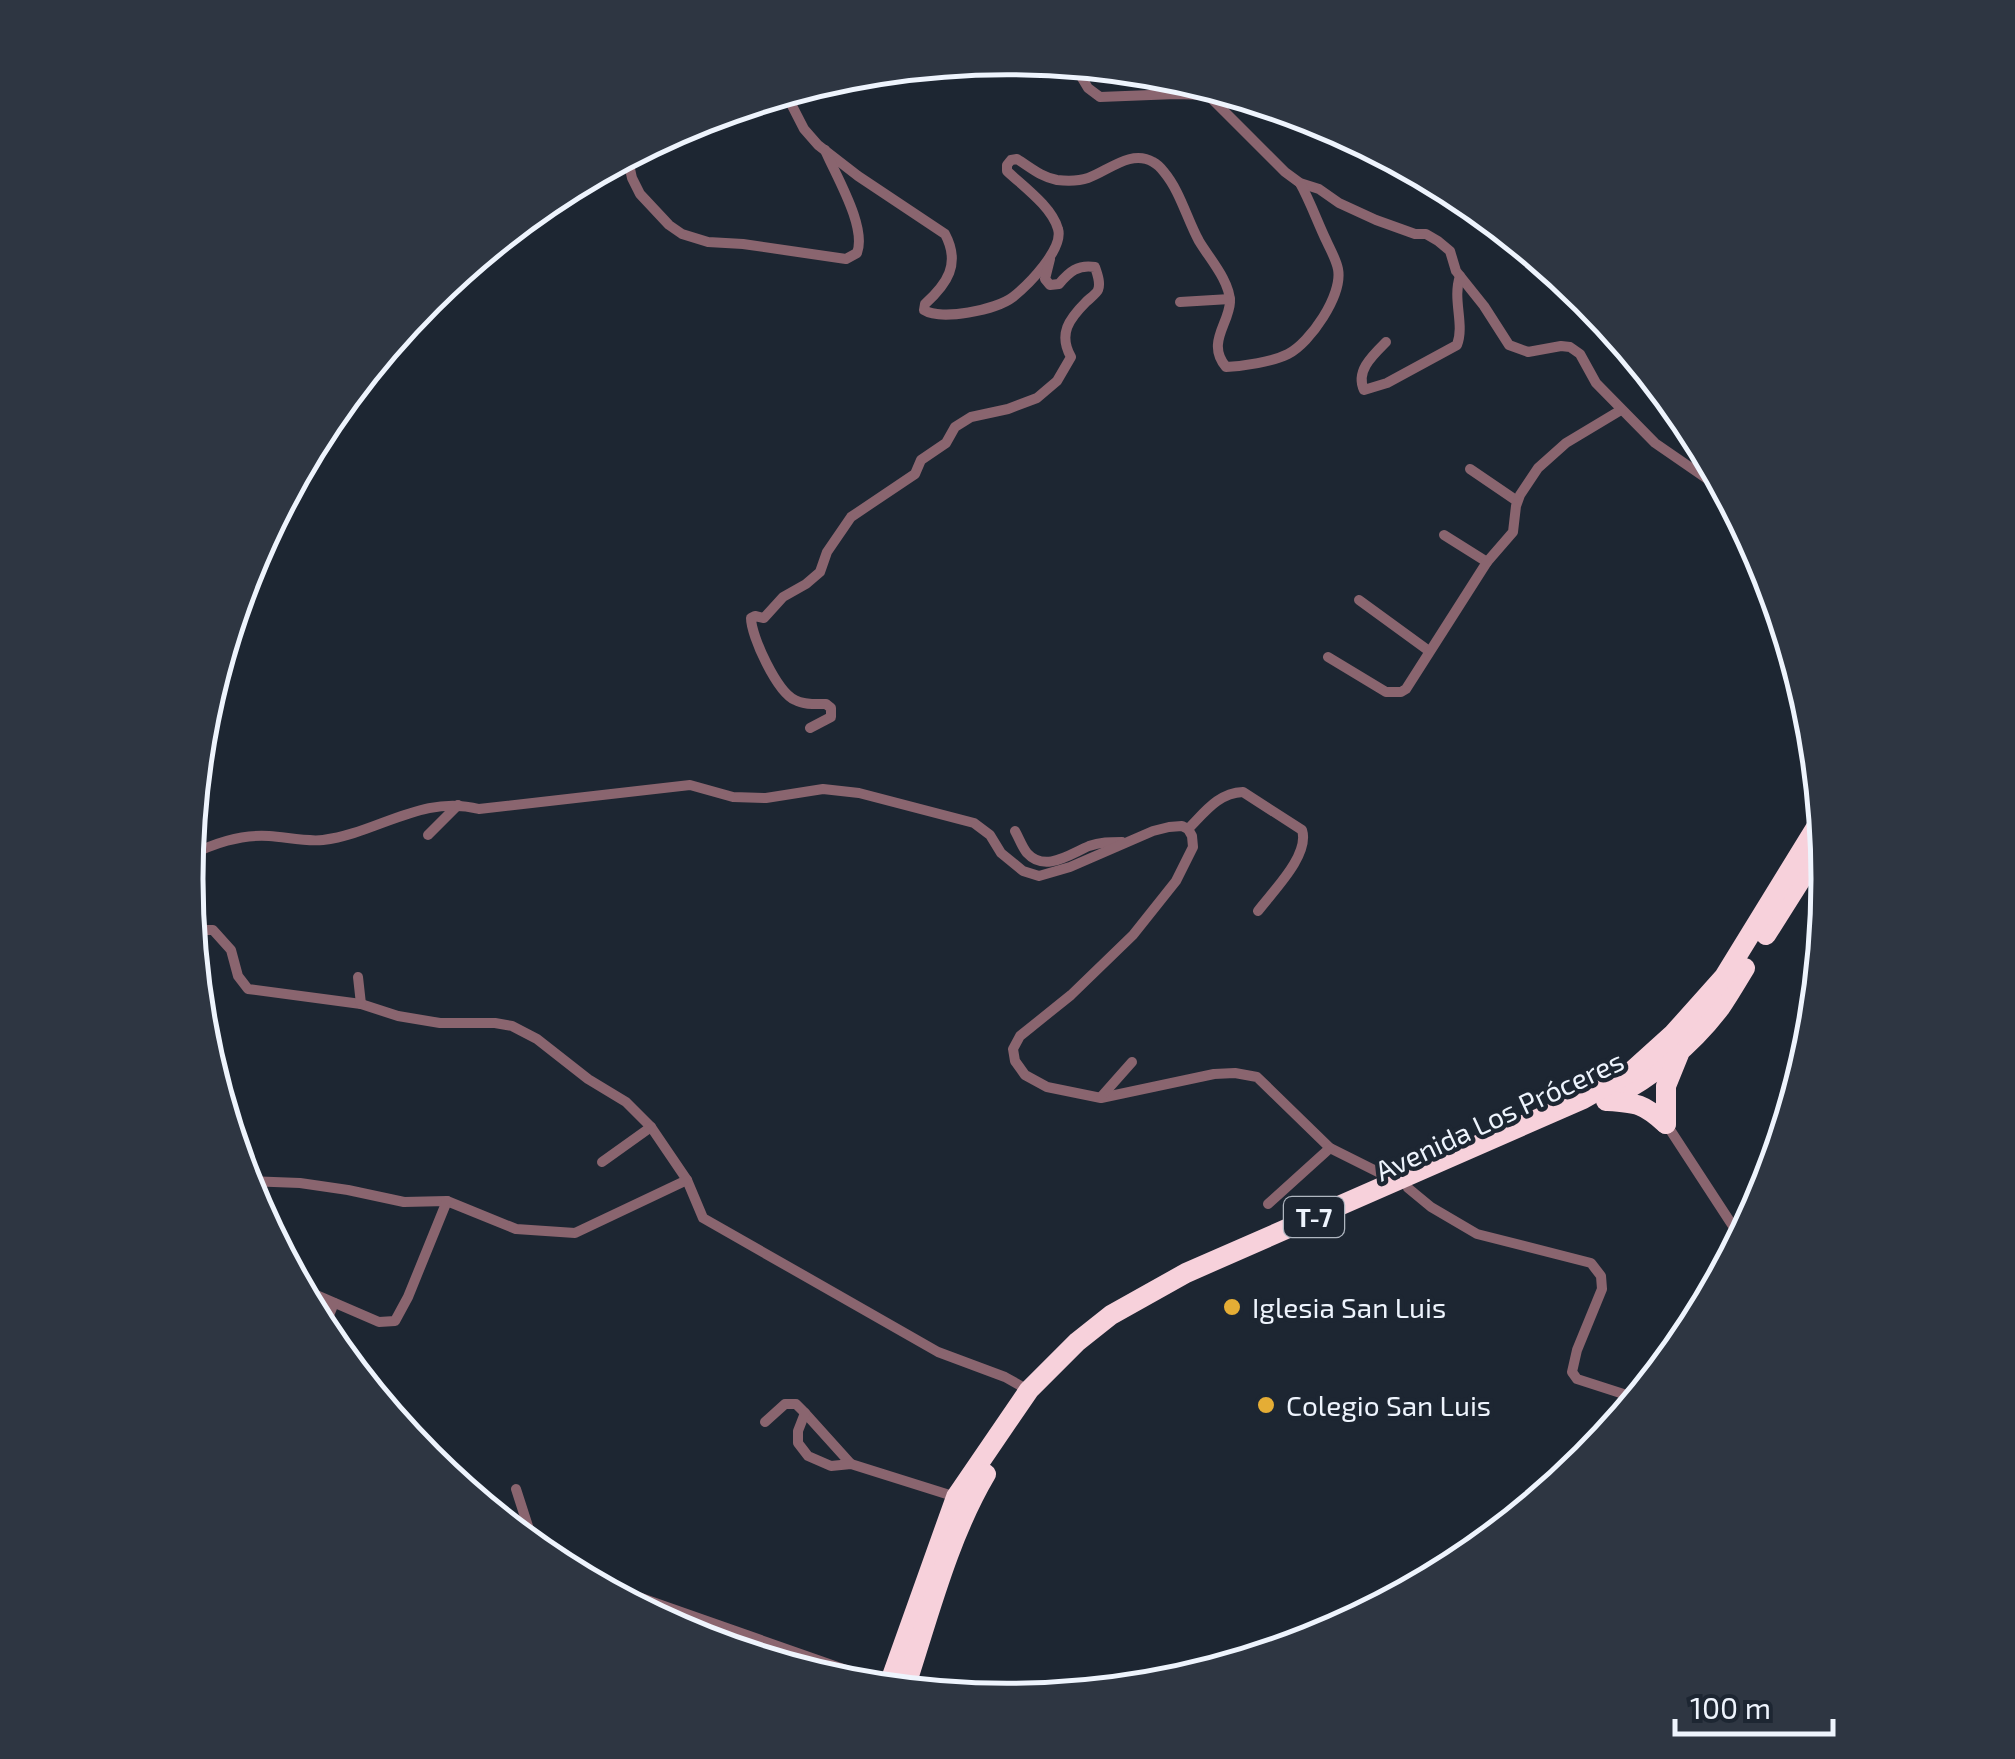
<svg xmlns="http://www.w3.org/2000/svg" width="2015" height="1759" viewBox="0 0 2015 1759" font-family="'Exo 2',sans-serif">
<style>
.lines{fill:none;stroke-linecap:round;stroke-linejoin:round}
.street{stroke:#8a656f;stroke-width:10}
.highway{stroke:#f7d1db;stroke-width:20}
.poi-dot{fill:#e5ad35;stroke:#1d2632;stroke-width:4}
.labels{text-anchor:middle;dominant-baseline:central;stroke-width:9;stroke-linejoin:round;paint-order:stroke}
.shield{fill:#1d2632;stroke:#afb6c0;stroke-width:2.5}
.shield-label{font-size:25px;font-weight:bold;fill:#eef4fd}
.street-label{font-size:28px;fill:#eef4fd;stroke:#1d2632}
.poi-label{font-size:28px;fill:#eef4fd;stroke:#1d2632;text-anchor:start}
.rim{fill:none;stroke:#eef4fd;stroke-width:5}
</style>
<rect width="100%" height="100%" fill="#1d2632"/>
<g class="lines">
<g class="street">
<path d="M 1081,65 L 1082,78 L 1088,88 L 1100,97 L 1176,94 L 1208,95 L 1285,172 L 1300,183 L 1319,189 L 1339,203 L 1376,220 L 1415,234 L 1426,234 L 1438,241 L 1450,251 L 1456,271 L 1484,306 L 1509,345 L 1528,352 L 1561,346 L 1570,347 L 1580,354 L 1596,383 L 1655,443 L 1729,494"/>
<path d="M 785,92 L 804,129 L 818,145 L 858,176 L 945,234 C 961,264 947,284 925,304 L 924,310 C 941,321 996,310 1013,297 C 1028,285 1064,249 1058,229 C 1052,207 1024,187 1007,171 L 1007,165 L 1011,160 L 1017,159 C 1030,167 1041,177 1057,180 C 1067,181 1079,181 1088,178 C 1108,171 1131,149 1153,162 C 1157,164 1161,168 1164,172 C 1180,191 1187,219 1199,241 C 1209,258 1230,281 1230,302 C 1229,324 1206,343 1226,367 C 1244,366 1272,362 1288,354 C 1310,343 1343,295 1338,269 C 1336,259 1330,249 1326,240 C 1317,221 1310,201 1300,183"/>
<path d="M 624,157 L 628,160 L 632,178 L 640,194 L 669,225 L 682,234 L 708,242 L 743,244 L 846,259 L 857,253 C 867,227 836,176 825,150"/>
<path d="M 1180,302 L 1230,299"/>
<path d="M 1386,342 C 1373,355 1355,371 1364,390 L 1387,383 L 1457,345 C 1465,324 1452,300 1460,276"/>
<path d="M 1470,469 L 1517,501"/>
<path d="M 1444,535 L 1487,562"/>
<path d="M 1359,600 L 1429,651"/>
<path d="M 1328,657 L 1386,692 L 1401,692 L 1406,689 L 1487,562 L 1513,532 L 1516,506 L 1520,495 L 1538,468 L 1566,443 L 1621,410"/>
<path d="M 810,728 L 831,717 L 831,708 L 826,704 C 816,704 804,705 795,700 C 777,692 751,636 751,618 L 755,616 L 764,618 L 783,597 L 806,584 L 820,572 L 827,552 L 851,517 L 915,474 L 921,460 L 946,443 L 955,427 L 971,417 L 1008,409 L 1037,398 L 1057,381 L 1071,357 C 1058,334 1069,319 1086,302 C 1089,299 1097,293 1098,290 C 1101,283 1097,273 1095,267 C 1078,264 1069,272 1059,284 L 1050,285 L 1045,279 L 1050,259"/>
<path d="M 1188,829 C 1205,812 1218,793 1243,792 L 1302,830 C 1310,855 1273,891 1258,911"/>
<path d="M 1015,831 C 1019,838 1022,847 1027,853 C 1045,873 1070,854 1089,846 C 1100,842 1110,842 1122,842"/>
<path d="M 428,835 L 458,805"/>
<path d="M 188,856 C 213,844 240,834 269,836 C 286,837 306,842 323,840 C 378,833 422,794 479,809 L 690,785 L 733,797 L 766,798 L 823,789 L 859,793 L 974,823 L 990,835 L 1001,853 L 1023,871 L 1039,876 L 1070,867 L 1153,831 L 1169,827 L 1182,826 L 1188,829 L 1192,836 L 1193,847 L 1176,881 L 1133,935 L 1071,995 L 1020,1036 L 1013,1049 L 1015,1061 L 1025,1075 L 1047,1087 L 1101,1098 L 1214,1074 L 1235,1073 L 1257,1077 L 1330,1148 L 1394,1180"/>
<path d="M 190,930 L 213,930 L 231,950 L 238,976 L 248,989 L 361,1004 L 398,1016 L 440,1023 L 495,1023 L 512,1026 L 537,1039 L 588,1079 L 626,1102 L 651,1127 L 687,1180 L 703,1218 L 938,1352 L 1005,1377 L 1028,1390"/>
<path d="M 358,977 L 361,1004"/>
<path d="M 1101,1097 L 1132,1062"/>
<path d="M 1665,1122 L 1742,1240"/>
<path d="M 602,1162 L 651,1127"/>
<path d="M 244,1181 L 300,1183 L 348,1190 L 404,1202 L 447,1201 L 516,1229 L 575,1233 L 687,1180"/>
<path d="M 1408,1188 L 1431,1207 L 1477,1234 L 1591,1263 L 1601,1276 L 1602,1289 L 1577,1350 L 1572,1372 L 1577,1379 L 1639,1399"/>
<path d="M 1268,1204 L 1330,1148"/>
<path d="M 298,1287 L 379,1322 L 395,1321 L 408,1297 L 447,1201"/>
<path d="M 322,1333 L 334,1303"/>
<path d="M 805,1413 L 851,1464"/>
<path d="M 765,1422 L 785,1404 L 796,1404 L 805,1413 L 798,1431 L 798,1443 L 808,1456 L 831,1466 L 851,1464 L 956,1497"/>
<path d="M 516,1489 L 536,1551"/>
<path d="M 624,1592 L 889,1685"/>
<path d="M 724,1648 L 731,1630"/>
</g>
<g class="highway">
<path d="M 1766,935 L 1826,840"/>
<path d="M 1610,1099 C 1652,1077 1691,1046 1720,1008 C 1729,995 1737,981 1745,968"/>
<path d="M 1606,1101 C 1637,1103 1643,1103 1666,1124"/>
<path d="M 1666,1124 L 1666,1086 L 1679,1054"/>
<path d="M 887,1690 L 956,1497 L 1029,1390 L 1077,1342 L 1111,1315 L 1186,1273 L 1583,1099 L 1632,1071 L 1673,1034 L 1724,977 L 1823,816"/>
<path d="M 904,1691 C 928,1619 947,1540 986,1474"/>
</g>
</g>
<g class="poi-dot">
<circle cx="1232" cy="1307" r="10"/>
<circle cx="1266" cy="1405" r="10"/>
</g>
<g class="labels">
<rect class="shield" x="1284" y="1197" width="60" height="40" rx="8"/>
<g class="shield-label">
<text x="1314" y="1217">T-7</text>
</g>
<g class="street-label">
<text transform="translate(1499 1115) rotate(-25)">Avenida Los Próceres</text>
</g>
<g class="poi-label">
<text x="1252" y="1307">Iglesia San Luis</text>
<text x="1286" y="1405">Colegio San Luis</text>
</g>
</g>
<path d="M0 0H2015V1759H0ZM203 879a804 804 0 1 1 1608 0a804 804 0 1 1-1608 0Z" fill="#2e3642" fill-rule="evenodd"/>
<path class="rim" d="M203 879a804 804 0 1 1 1608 0a804 804 0 1 1-1608 0Z"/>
<path d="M1675 1719v15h158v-15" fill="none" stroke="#eef4fd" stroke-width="5"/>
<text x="1690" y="1719" font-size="30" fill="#eef4fd" stroke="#1d2632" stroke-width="8" paint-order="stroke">100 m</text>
</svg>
